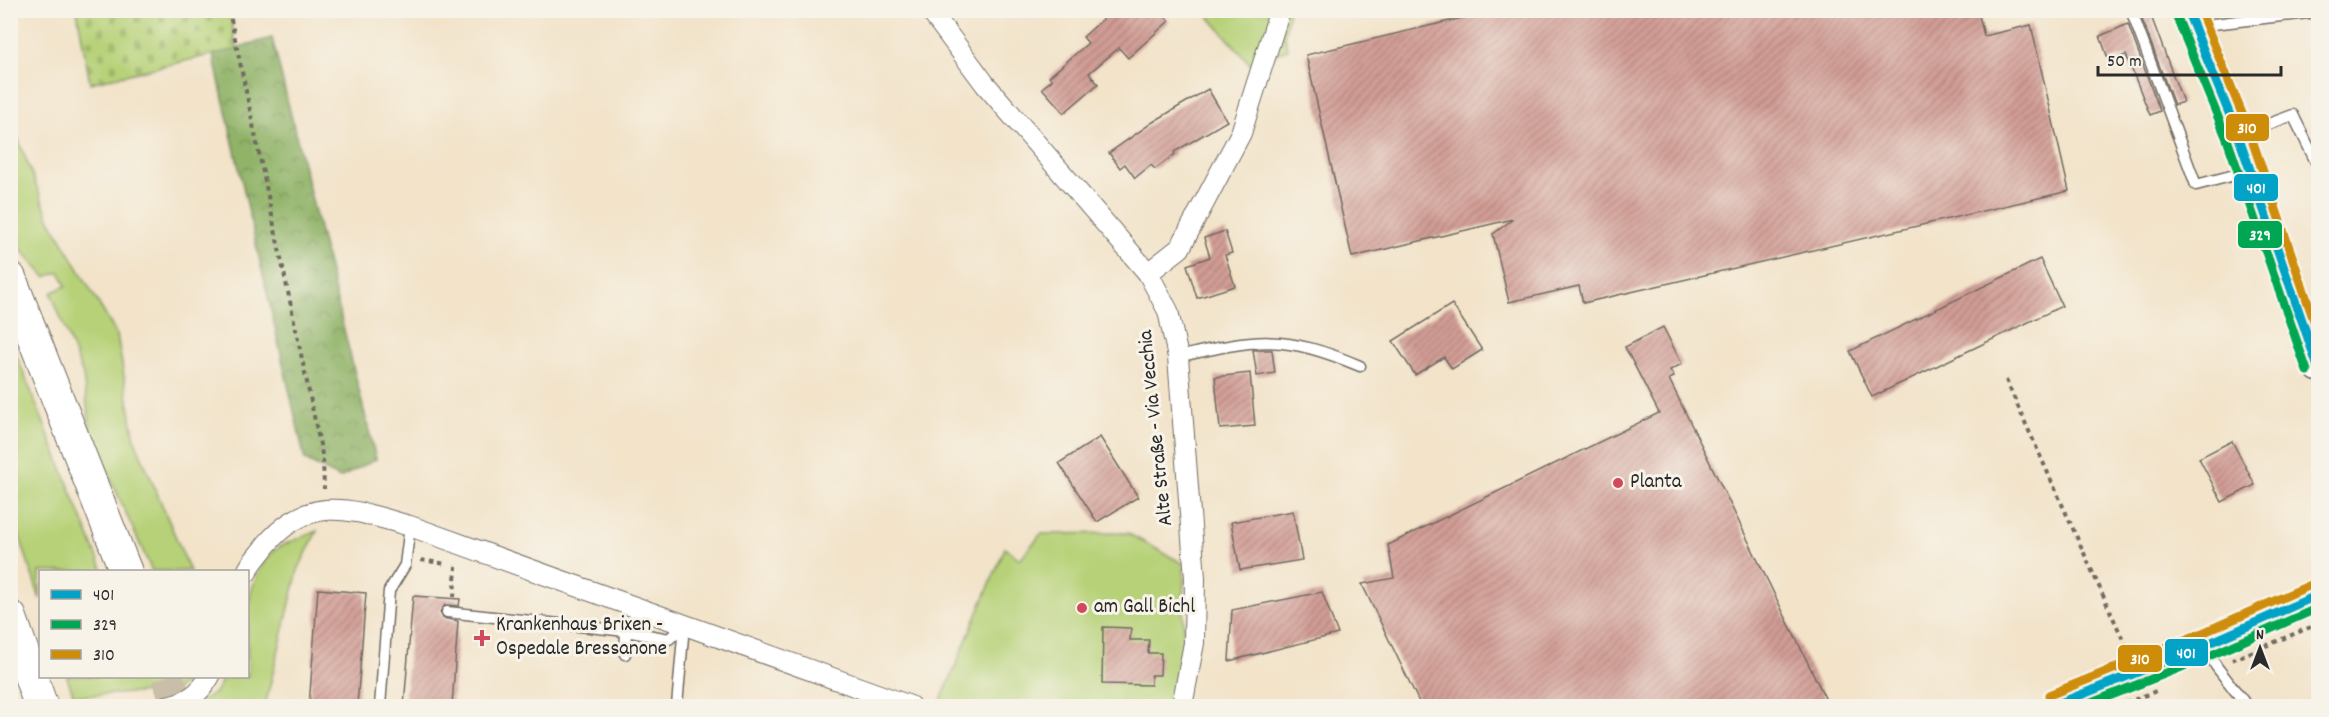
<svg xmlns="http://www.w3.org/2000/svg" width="2329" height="717" viewBox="0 0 2329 717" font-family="Dekko,sans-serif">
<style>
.grass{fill:#b6d177;stroke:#707e51;stroke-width:1.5}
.forest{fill:url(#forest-crowns);stroke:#5e6f4a;stroke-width:1.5}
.cemetery{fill:url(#cemetery-stones);stroke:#707e51;stroke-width:1.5}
.building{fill:url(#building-hatch)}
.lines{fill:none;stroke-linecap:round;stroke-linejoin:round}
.primary-tunnel{stroke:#cabea9;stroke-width:32;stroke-dasharray:32 16;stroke-linecap:butt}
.service-casing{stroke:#716b62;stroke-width:13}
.minor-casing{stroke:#716b62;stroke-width:22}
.secondary-casing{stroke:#716b62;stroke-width:31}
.primary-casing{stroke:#716b62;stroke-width:34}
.motorway-casing{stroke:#716b62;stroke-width:35}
.path{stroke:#716b62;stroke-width:4;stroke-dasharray:4.5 4.5;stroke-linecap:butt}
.service{stroke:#fff;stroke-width:10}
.minor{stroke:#fff;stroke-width:20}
.secondary{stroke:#fff;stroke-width:28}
.primary{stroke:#fff;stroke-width:32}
.motorway{stroke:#fff;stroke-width:33}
.bus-1-casing{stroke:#f7f3e8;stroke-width:14}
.bus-2-casing{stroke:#f7f3e8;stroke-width:14}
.bus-3-casing{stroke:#f7f3e8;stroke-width:14}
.bus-1{stroke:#02a3c6;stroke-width:9}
.bus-2{stroke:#00a651;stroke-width:9}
.bus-3{stroke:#ce8d09;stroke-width:9}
.poi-dot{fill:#d1495b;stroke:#f7f3e8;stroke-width:2}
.labels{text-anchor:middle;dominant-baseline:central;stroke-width:6;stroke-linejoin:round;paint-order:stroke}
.street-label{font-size:21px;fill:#2b2b2b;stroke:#f7f3e8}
.poi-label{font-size:21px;fill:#2b2b2b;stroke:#f7f3e8;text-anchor:start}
.line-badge{stroke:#f7f3e8;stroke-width:2}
.badge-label{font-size:16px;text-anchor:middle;font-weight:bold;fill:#fff}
</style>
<defs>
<pattern id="forest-crowns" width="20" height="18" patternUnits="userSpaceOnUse" patternTransform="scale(1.5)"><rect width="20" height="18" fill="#90b368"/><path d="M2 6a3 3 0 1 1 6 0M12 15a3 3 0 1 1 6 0" fill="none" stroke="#769256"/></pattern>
<pattern id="cemetery-stones" width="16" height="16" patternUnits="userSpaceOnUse" patternTransform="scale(1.5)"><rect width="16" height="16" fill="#b6d177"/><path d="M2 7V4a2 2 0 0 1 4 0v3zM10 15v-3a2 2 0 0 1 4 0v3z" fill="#9db467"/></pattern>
<pattern id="building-hatch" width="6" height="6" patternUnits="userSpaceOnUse" patternTransform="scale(1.5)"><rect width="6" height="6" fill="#d29d95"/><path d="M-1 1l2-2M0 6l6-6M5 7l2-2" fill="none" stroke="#ab807a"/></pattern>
</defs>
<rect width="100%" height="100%" fill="#f7f3e8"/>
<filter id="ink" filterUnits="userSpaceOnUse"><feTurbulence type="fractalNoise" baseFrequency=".0167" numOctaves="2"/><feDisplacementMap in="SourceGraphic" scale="12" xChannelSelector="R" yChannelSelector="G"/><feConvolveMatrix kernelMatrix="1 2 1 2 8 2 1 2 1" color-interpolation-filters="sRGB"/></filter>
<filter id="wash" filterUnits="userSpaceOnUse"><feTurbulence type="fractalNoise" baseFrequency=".008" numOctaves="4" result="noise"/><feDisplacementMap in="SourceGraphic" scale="24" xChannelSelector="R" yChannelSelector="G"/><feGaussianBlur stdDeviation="1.35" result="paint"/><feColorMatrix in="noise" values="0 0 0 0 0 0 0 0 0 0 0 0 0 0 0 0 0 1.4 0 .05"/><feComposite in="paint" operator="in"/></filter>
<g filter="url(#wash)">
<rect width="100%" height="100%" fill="#f2e3c9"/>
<g class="grass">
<path d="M 1204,11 L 1289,11 L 1284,36 L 1288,49 L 1251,65 Z"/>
<path d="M 11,121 L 49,218 L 117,335 L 135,441 L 190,571 L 152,571 L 91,435 L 83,375 L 51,293 L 66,286 L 60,272 L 45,277 L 11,237 Z"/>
<path d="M 10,339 L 103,571 L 40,572 L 40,599 L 11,510 Z"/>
<path d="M 317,531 L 298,570 L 265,706 L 193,706 L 215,693 L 224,677 L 248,676 C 248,634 240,584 274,551 C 284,542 305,537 317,531 Z"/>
<path d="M 1127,533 L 1184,564 L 1183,653 L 1171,706 L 949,706 L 940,703 L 1005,548 L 1020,559 L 1041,534 Z"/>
<path d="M 67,677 L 67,676 L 193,677 L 174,691 L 74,696 Z"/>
</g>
<path class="forest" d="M 272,38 L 376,459 L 340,478 L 305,460 L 213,54 Z"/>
<path class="cemetery" d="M 77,11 L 229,11 L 237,49 L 90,83 Z"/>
<g id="blocks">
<g class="building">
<path d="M 1113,10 L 1159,10 L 1169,21 L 1128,58 L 1119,48 L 1089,73 L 1098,84 L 1064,113 L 1042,88 L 1052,80 L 1049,77 L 1088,43 L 1083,37 Z"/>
<path d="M 1496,10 L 1953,10 L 1954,16 L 1978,11 L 1984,36 L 2031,25 L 2069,191 L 1583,303 L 1579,286 L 1509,302 L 1493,234 L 1513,219 L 1352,257 L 1306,55 Z"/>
<path d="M 2151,16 L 2183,102 L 2174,105 L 2142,19 Z"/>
<path d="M 2128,24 L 2160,111 L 2150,115 L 2126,55 L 2109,61 L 2100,36 Z"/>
<path d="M 1208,89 L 1227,121 L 1174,152 L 1175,154 L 1155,169 L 1151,165 L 1135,178 L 1125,164 L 1120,168 L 1109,153 L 1153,122 Z"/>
<path d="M 1225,231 L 1232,253 L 1225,255 L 1235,286 L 1197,298 L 1187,265 L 1210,257 L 1204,238 Z"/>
<path d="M 2040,259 L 2062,306 L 1872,397 L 1850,351 Z"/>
<path d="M 1452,304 L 1482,350 L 1452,369 L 1444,357 L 1415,375 L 1393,341 Z"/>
<path d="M 1663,327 L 1682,364 L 1670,370 L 1674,377 L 1669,379 L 1829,706 L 1421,706 L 1362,584 L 1394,578 L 1388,545 L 1659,413 L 1625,347 Z"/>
<path d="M 1253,350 L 1272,350 L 1275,373 L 1257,376 Z"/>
<path d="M 1250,373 L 1255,426 L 1220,429 L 1215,377 Z"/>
<path d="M 1100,437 L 1138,497 L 1097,522 L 1059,463 Z"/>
<path d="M 2232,441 L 2255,485 L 2222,502 L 2199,458 Z"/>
<path d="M 1293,511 L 1302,560 L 1240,570 L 1231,522 Z"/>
<path d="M 318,589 L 366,593 L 357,706 L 309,706 Z"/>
<path d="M 1322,592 L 1338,634 L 1229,661 L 1232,610 Z"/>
<path d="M 413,596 L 460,599 L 459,606 L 445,605 L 440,612 L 443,618 L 458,621 L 452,706 L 404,706 Z"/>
<path d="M 1103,627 L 1131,628 L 1130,640 L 1149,640 L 1148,653 L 1161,653 L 1160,675 L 1151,675 L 1151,685 L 1102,684 Z"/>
</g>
</g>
</g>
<g filter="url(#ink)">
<use href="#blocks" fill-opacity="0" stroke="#716b62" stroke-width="1.5"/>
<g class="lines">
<path class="primary-tunnel" d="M 167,676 L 178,706"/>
<defs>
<g id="service">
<path d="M 2131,10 L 2196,185 L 2250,171"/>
<path d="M 2197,32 L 2213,24 L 2317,12 L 2318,15"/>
<path d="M 2239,135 L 2293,115 L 2318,166"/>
<path d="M 1178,357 C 1257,338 1284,334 1360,366"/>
<path d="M 447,612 L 626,631 L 669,639 L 684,625"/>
<path d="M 2205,645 L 2216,666 L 2247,706"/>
<path d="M 625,654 L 626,631"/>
<path d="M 380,706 L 389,591 L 405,565 L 410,526"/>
<path d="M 677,706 L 684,625"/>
</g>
<g id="minor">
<path d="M 930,10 L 985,84 L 1148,273 L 1168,311 L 1178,357 L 1195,578 L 1194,643 L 1182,706"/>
<path d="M 1148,273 L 1180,248 L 1241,133 L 1280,10"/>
<path d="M 247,572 C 251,562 260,554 266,545 C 310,492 353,510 410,526 L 910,706"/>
<path d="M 167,706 C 187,702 199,695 210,676"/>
<path d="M 2053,706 L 2205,645 L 2318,595"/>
</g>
<path id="secondary" d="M 2187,10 L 2238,135 L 2318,367"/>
<path id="primary" d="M 10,278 L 126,572"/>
<path id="motorway" d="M 10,617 L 41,706"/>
</defs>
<use href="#service" class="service-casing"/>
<use href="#minor" class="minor-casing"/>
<use href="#secondary" class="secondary-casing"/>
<use href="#primary" class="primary-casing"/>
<use href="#motorway" class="motorway-casing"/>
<g class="path">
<path d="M 229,10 L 323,459 L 324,489"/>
<path d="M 2006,380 L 2129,653"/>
<path d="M 421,560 L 447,564"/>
<path d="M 454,597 L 456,566"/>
<path d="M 2232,660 L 2318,624"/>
<path d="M 2118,706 L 2156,691"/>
</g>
<use href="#service" class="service"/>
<use href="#minor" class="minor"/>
<use href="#secondary" class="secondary"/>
<use href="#primary" class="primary"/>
<use href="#motorway" class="motorway"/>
<defs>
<g id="bus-1">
<path d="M 2187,10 L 2238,135 L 2318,367"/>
<path d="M 2053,706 L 2205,645 L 2318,595"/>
</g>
<g id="bus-2">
<path d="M 2176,15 L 2227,139 L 2307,371"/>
<path d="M 2084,706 L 2209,656 L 2318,608"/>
</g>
<g id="bus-3">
<path d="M 2200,10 L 2249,131 L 2318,332"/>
<path d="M 2049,695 L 2200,634 L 2313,584"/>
</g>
</defs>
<use href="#bus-1" class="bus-1-casing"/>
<use href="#bus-2" class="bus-2-casing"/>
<use href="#bus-3" class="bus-3-casing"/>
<use href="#bus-1" class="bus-1"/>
<use href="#bus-2" class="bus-2"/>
<use href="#bus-3" class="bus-3"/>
</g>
</g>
<g class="poi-dot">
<circle cx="1618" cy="483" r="6"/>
<circle cx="1082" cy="608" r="6"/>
<path d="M479 629h6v6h6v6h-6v6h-6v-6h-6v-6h6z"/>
</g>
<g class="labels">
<g class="street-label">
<text transform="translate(1157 428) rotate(-96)">Alte Straße - Via Vecchia</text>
</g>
<g class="poi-label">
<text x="1630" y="483">Planta</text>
<text x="1094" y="608">am Gall Bichl</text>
<text x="496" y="626">Krankenhaus Brixen -<tspan x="496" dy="24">Ospedale Bressanone</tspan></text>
</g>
</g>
<g class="line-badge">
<rect x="2225" y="113" width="45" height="29" rx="6" fill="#ce8d09"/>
<rect x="2233" y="173" width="46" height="29" rx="6" fill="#02a3c6"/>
<rect x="2237" y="220" width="46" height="29" rx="6" fill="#00a651"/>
<rect x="2164" y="638" width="45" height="29" rx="6" fill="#02a3c6"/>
<rect x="2117" y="644" width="46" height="29" rx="6" fill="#ce8d09"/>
</g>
<g class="badge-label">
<text x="2247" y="133">310</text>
<text x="2256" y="193">401</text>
<text x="2260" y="240">329</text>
<text x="2186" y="658">401</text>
<text x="2140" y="664">310</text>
</g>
<rect width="2329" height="717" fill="none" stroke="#f7f3e8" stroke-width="36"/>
<rect x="39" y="570" width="210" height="108" fill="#f7f3e8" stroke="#a5a39c" stroke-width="1.5"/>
<rect x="51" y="590" width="30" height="9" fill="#02a3c6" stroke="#a5a39c" stroke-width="1.5"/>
<text x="93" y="600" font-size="18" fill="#2b2b2b">401</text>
<rect x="51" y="620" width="30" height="9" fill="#00a651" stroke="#a5a39c" stroke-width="1.5"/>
<text x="93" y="630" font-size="18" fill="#2b2b2b">329</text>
<rect x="51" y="650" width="30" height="9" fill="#ce8d09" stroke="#a5a39c" stroke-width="1.5"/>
<text x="93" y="660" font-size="18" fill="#2b2b2b">310</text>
<g transform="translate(2260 648)" stroke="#f7f3e8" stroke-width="4.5" paint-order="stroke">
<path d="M0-4.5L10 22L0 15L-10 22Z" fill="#2b2b2b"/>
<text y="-9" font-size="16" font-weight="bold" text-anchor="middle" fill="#2b2b2b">N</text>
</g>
<path d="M2098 66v9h183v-9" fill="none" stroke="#2b2b2b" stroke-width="3"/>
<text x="2107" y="66" font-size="18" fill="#2b2b2b" stroke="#f7f3e8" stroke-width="4.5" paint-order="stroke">50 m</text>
</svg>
